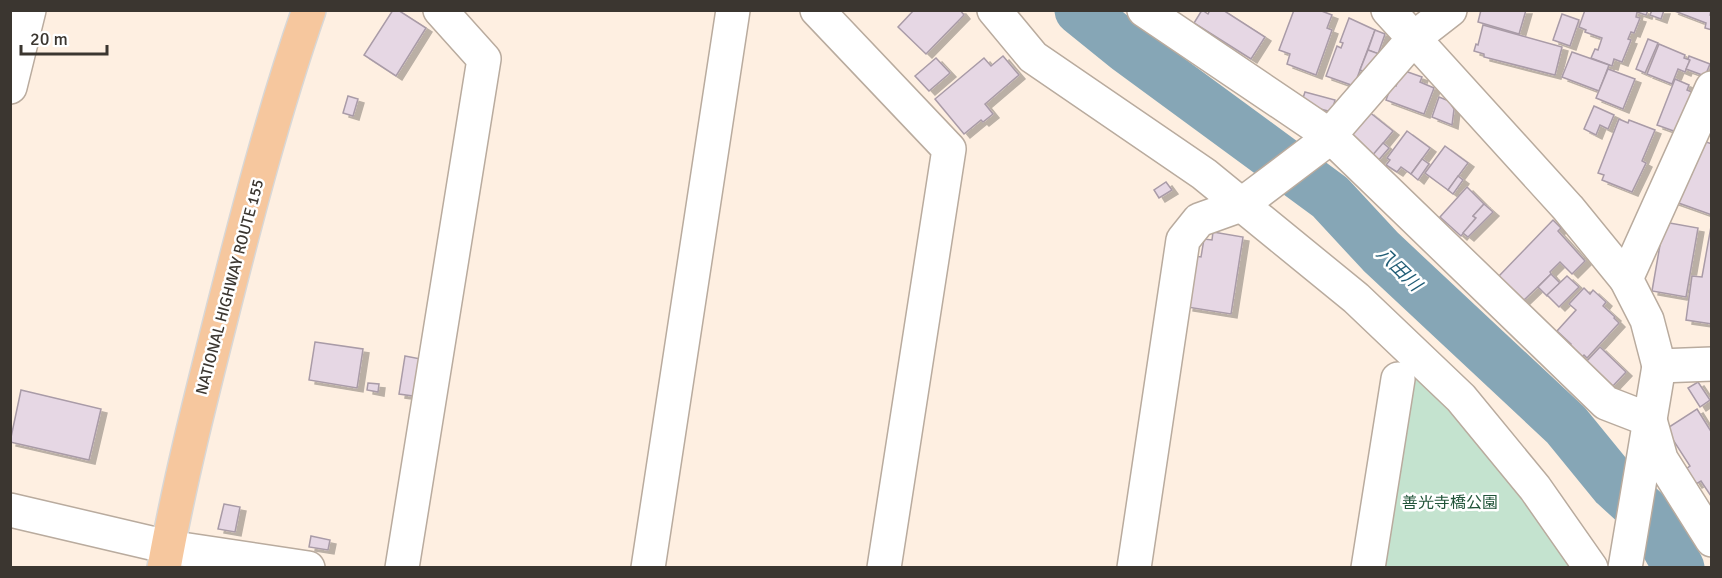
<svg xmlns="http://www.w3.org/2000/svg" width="1722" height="578" viewBox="0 0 1722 578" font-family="Signika,'Noto Sans JP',sans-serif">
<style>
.green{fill:#c4e3cf}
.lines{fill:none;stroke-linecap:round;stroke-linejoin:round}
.river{stroke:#86a6b6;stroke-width:51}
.building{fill:#e6d7e4;stroke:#a99ba7;stroke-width:1.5;filter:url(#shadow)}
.minor-casing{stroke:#b9ab9e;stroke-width:36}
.tertiary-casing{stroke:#b9ab9e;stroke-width:36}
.trunk-casing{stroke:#d8d7d6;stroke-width:36}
.minor{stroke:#fff;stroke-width:33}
.tertiary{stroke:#fff;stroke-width:33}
.trunk{stroke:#f6c79e;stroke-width:33}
.labels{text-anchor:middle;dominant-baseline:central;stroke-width:5;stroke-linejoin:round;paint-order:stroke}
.street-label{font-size:16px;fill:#3b3630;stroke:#fff}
.park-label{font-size:16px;fill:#215439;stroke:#fff}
.water-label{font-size:18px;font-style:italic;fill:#215d76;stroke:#fff}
</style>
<defs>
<filter id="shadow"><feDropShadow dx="6" dy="4" stdDeviation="0" flood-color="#0004"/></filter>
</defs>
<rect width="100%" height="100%" fill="#feefe1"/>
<path class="green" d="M 1406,359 L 1443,392 L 1574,567 L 1373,568 Z"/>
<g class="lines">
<path class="river" d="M 1080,10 L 1127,48 L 1330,197 L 1381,252 L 1566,425 L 1615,485 L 1650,517 L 1679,568"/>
</g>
<g class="building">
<path d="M 393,10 L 398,10 L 426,28 L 396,76 L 364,55 Z"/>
<path d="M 914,10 L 960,10 L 964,15 L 926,54 L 898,27 Z"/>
<path d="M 1202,10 L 1208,14 L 1210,10 L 1223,10 L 1265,37 L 1251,59 L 1194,23 Z"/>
<path d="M 1294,10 L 1319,10 L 1332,15 L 1327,28 L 1332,30 L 1316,75 L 1287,64 L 1290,54 L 1279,50 Z"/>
<path d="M 1481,10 L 1526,10 L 1519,34 L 1478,22 Z"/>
<path d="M 1585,10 L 1648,10 L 1646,15 L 1637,12 L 1636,17 L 1640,18 L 1634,33 L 1631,32 L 1628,39 L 1631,40 L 1622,62 L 1614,59 L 1612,66 L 1591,58 L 1595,49 L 1598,50 L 1602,38 L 1585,32 L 1586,30 L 1579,27 Z"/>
<path d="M 1652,10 L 1664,10 L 1661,19 L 1650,15 Z"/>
<path d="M 1672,10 L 1711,10 L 1710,15 L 1712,15 L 1712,30 L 1705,28 L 1706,23 Z"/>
<path d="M 1562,14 L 1579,20 L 1570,46 L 1553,40 Z"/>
<path d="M 1349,18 L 1375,30 L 1354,86 L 1326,76 L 1337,46 L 1341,48 L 1343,43 L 1340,42 Z"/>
<path d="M 1483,25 L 1562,47 L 1555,75 L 1484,57 L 1484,54 L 1474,51 L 1476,44 L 1478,45 Z"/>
<path d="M 1375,30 L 1385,34 L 1378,54 L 1368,50 Z"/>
<path d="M 1648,39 L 1658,43 L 1645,73 L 1636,69 Z"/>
<path d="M 1659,44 L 1685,55 L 1684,58 L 1690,60 L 1685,72 L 1678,69 L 1672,84 L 1647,74 Z"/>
<path d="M 1368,50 L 1382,55 L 1375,75 L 1360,70 Z"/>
<path d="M 1572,52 L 1609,65 L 1599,91 L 1562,77 Z"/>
<path d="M 1003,56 L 1019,75 L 985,104 L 993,114 L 983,122 L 981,120 L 964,134 L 935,99 L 984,58 L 991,66 Z"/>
<path d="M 1689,56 L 1710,64 L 1705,76 L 1686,69 L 1690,60 L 1688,59 Z"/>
<path d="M 936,58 L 950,73 L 929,91 L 915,76 Z"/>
<path d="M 1608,69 L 1635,79 L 1623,109 L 1596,98 Z"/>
<path d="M 1402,70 L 1422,77 L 1420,82 L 1434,88 L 1424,114 L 1386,100 L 1392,84 L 1396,86 Z"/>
<path d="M 1675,79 L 1689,85 L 1687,90 L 1697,94 L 1682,134 L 1657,125 Z"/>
<path d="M 1305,92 L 1335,100 L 1332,112 L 1301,104 Z"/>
<path d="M 348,96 L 358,99 L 353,116 L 343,113 Z"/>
<path d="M 1439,97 L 1449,101 L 1454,109 L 1452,125 L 1432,117 Z"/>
<path d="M 1594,106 L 1614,115 L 1608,129 L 1600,125 L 1596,135 L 1584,129 Z"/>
<path d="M 1368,111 L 1393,131 L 1371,158 L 1346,137 Z"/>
<path d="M 1619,119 L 1628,123 L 1629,120 L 1655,130 L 1642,161 L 1646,163 L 1632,192 L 1602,180 L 1604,175 L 1598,173 Z"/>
<path d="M 1407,131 L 1430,148 L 1411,174 L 1401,167 L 1397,172 L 1386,165 L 1390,160 L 1387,158 Z"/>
<path d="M 1695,138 L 1712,144 L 1712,215 L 1673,201 Z"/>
<path d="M 1383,143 L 1389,148 L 1377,162 L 1371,157 Z"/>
<path d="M 1445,146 L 1468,163 L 1448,190 L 1425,173 Z"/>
<path d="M 1422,159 L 1429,164 L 1418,180 L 1411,174 Z"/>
<path d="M 1458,176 L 1463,180 L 1453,194 L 1448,190 Z"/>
<path d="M 1166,182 L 1172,190 L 1159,198 L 1154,190 Z"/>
<path d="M 1467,187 L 1484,204 L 1473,216 L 1476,218 L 1461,236 L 1440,217 Z"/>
<path d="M 1484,204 L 1493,212 L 1468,237 L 1463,233 L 1476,218 L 1473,216 Z"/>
<path d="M 1553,220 L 1561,228 L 1558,231 L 1585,261 L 1572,274 L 1560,262 L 1550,272 L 1551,274 L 1523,301 L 1499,276 Z"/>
<path d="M 1712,221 L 1712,324 L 1686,320 L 1692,276 L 1702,277 Z"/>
<path d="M 1664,222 L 1698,228 L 1686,297 L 1652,291 Z"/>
<path d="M 1213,232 L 1243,237 L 1231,314 L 1187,307 L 1195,256 L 1201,257 L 1204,239 L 1212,240 Z"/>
<path d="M 1551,274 L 1560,283 L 1547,296 L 1538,287 Z"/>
<path d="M 1567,276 L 1579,287 L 1559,307 L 1547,295 Z"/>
<path d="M 1584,288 L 1590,294 L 1593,290 L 1606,302 L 1603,306 L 1615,317 L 1614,318 L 1619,323 L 1587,358 L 1584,355 L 1580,359 L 1567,348 L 1571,344 L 1557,331 L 1576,310 L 1569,304 Z"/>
<path d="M 315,342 L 363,349 L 357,388 L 309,380 Z"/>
<path d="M 1600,347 L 1626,372 L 1611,388 L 1585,363 Z"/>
<path d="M 405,356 L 426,360 L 420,397 L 399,394 Z"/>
<path d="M 1698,382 L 1710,400 L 1700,407 L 1688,388 Z"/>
<path d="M 368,383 L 379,384 L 378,392 L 367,390 Z"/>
<path d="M 21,390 L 101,409 L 89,460 L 10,442 Z"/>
<path d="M 1697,409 L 1712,433 L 1711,496 L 1701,481 L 1696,484 L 1686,469 L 1690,466 L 1666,429 Z"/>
<path d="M 224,504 L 240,507 L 235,532 L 218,529 Z"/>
<path d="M 311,536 L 330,540 L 328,550 L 309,547 Z"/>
</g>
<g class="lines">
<defs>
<g id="minor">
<path d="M 817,10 L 949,149 L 884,568"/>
<path d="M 994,10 L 1033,57 L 1204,174 L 1356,298 L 1461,398 L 1535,488 L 1591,568"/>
<path d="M 1144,10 L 1329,135 L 1606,403 L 1650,420 L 1661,459 L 1712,540"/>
<path d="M 1388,10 L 1568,208 L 1626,279 L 1647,320 L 1659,366 L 1712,364"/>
<path d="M 10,87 L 29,10"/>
<path d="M 1626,279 L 1712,88"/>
<path d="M 10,510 L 168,547 L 308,568"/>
<path d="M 402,568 L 484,59 L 440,10"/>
<path d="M 648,568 L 733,10"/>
<path d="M 1134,568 L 1183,240 L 1199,220 L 1241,205 L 1323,143 L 1414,38 L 1450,10"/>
<path d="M 1368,568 L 1398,379"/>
</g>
<path id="tertiary" d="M 1625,568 L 1659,366"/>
<path id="trunk" d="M 164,568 C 179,484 200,401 221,318 C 247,215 274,111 309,10"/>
</defs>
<use href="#minor" class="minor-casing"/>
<use href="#tertiary" class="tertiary-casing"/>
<use href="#trunk" class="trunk-casing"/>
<use href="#minor" class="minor"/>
<use href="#tertiary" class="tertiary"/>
<use href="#trunk" class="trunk"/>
</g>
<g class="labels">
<g class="street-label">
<text transform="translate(230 287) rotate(-75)">NATIONAL HIGHWAY ROUTE 155</text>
</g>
<g class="park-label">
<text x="1450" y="503">善光寺橋公園</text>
</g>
<g class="water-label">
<text transform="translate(1399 269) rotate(44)">八田川</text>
</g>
</g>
<rect width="1722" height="578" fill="none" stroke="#3b3630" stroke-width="24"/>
<path d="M21 45v9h86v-9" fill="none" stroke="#3b3630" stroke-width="3"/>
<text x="30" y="45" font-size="18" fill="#3b3630" stroke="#ffffff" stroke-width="4.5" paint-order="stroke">20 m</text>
</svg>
